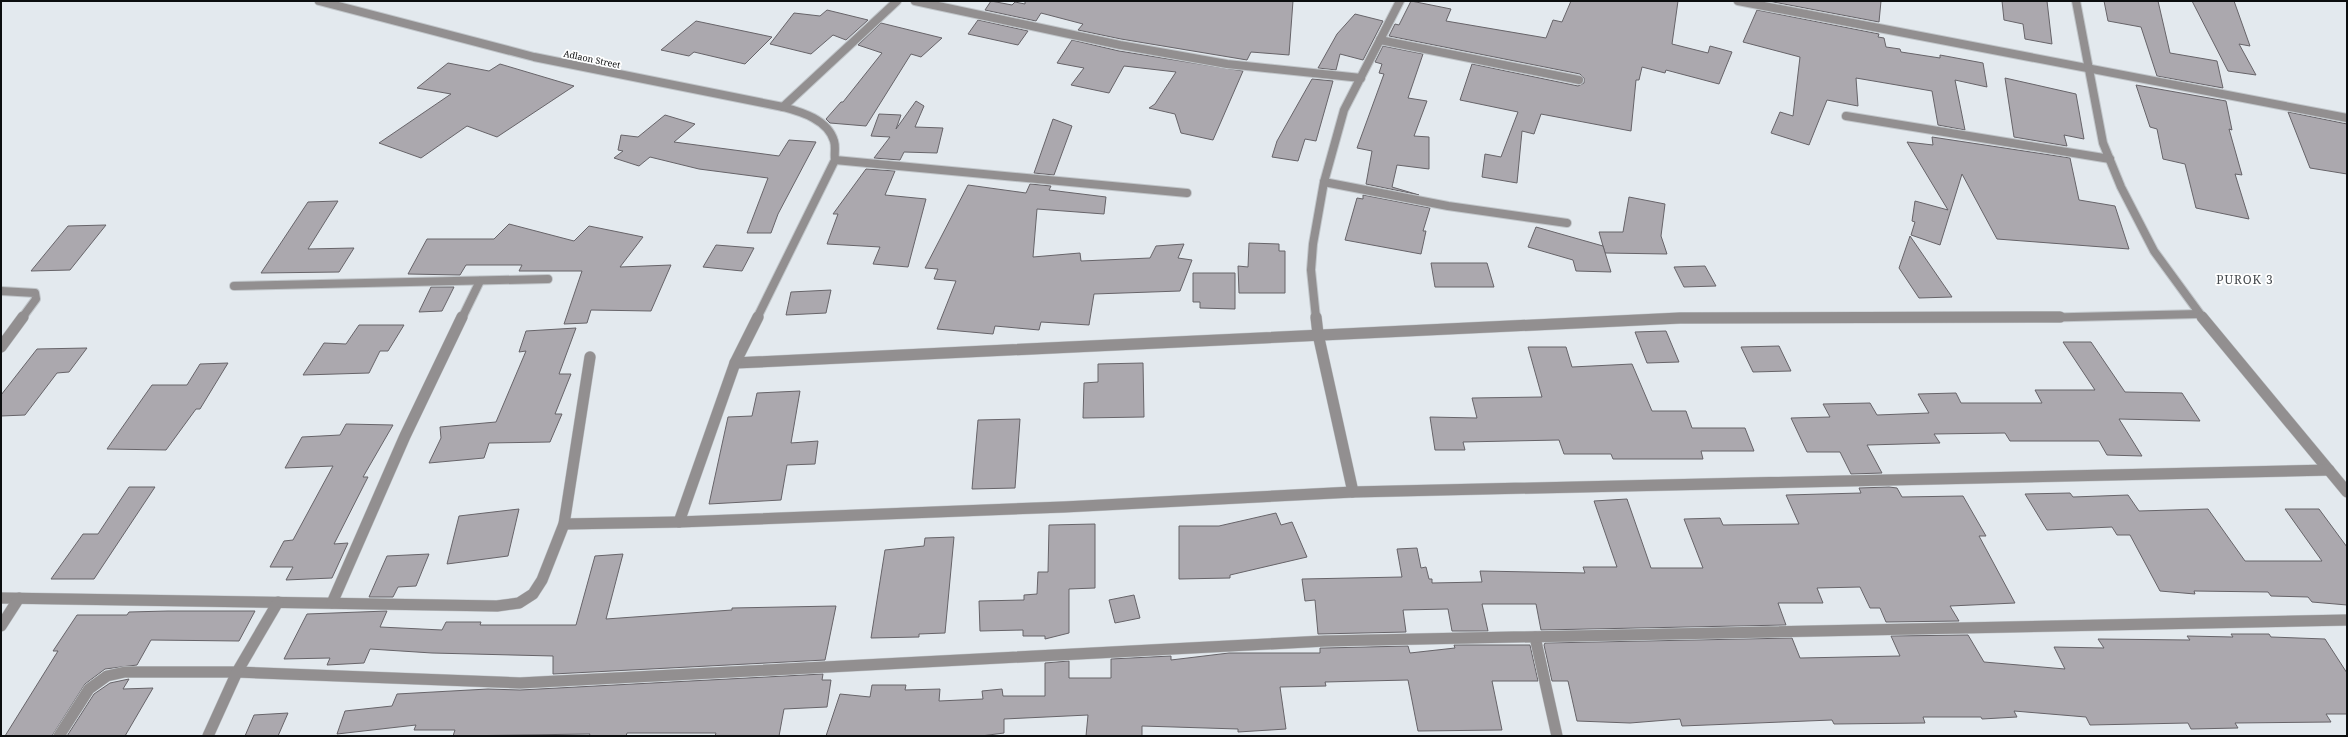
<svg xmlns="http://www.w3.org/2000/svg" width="2348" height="737" viewBox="0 0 2348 737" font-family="'Noto Serif',serif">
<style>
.building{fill:#aba8ae;stroke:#676469}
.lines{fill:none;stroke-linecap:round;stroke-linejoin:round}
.minor-far1-casing{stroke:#c1c6ca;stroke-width:10}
.minor-casing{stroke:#c1c6ca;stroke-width:12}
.minor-far1{stroke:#928f90;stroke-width:8}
.minor{stroke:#928f90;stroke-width:11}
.labels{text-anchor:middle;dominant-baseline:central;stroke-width:3.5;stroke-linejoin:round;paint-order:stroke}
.far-street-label{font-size:9px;fill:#0c0e0f;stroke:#fff}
.neighbourhood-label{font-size:12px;letter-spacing:1px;fill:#454a4e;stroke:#fff}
</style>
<rect width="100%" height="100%" fill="#e3e9ee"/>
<g class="building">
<path d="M 991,1 L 1012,5 L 1015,2 L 1025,4 L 1025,1 L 1293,1 L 1289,55 L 1251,52 L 1247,60 L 1121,39 L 1078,30 L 1083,24 L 1041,13 L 1036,21 L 985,10 Z"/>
<path d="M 1411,1 L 1451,9 L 1446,21 L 1546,38 L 1553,20 L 1562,22 L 1571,1 L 1678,1 L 1672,44 L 1708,53 L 1710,46 L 1732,52 L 1719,84 L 1666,70 L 1665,73 L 1642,67 L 1639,80 L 1636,80 L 1631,131 L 1541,114 L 1534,134 L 1522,131 L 1517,183 L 1482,177 L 1485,154 L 1501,157 L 1518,112 L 1460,100 L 1472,64 L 1578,86 L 1584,83 L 1584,78 L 1580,74 L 1389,36 L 1395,24 L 1399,25 Z"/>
<path d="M 1768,1 L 1881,1 L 1879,22 Z"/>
<path d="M 2002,1 L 2047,1 L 2052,44 L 2025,39 L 2023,24 L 2004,20 Z"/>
<path d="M 2104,1 L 2158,1 L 2170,53 L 2217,61 L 2223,88 L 2157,76 L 2141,27 L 2108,21 Z"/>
<path d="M 2192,1 L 2234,1 L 2250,46 L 2239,44 L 2256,75 L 2228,71 Z"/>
<path d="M 827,10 L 868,20 L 846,40 L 833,35 L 811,54 L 770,44 L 794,13 L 820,16 Z"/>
<path d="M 1757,10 L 1879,34 L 1878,37 L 1884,38 L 1886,47 L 1900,49 L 1901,52 L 1940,58 L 1940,55 L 1983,63 L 1987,87 L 1955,80 L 1965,130 L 1938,125 L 1932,91 L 1856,78 L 1858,106 L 1827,100 L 1809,145 L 1771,133 L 1780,112 L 1793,116 L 1800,57 L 1743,42 Z"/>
<path d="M 1355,14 L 1383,21 L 1363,60 L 1340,54 L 1336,70 L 1318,68 L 1337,34 Z"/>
<path d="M 978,20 L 1028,31 L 1018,45 L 968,34 Z"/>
<path d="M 696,21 L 772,37 L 745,64 L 694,52 L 689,56 L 661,50 Z"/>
<path d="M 881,23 L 942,38 L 921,57 L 911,54 L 866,126 L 830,123 L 826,119 L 841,102 L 843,102 L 882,53 L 858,45 Z"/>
<path d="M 1072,40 L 1119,51 L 1243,71 L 1213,140 L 1181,133 L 1175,114 L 1149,108 L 1155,104 L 1176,72 L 1124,66 L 1109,93 L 1071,85 L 1084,68 L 1057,63 Z"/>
<path d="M 1383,46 L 1423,54 L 1408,98 L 1427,101 L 1414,136 L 1429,137 L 1429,169 L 1397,165 L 1392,187 L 1419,195 L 1366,184 L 1372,151 L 1357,148 L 1384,74 L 1379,73 L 1382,64 L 1375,62 Z"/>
<path d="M 448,63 L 489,71 L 500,64 L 574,86 L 497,137 L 467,126 L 421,158 L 379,143 L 451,94 L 417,88 Z"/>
<path d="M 2005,78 L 2076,94 L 2084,139 L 2064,135 L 2067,146 L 2014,137 Z"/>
<path d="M 1312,79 L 1333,81 L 1316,141 L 1305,139 L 1298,161 L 1272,157 L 1277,141 Z"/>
<path d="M 2136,85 L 2226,101 L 2232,130 L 2229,129 L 2242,175 L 2235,174 L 2249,219 L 2196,208 L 2185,164 L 2163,159 L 2157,129 L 2150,127 Z"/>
<path d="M 916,101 L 924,106 L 915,127 L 943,128 L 937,153 L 904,152 L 900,160 L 874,158 L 890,137 L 871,136 L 879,114 L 901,115 L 896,129 Z"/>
<path d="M 2288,112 L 2347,124 L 2347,174 L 2310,168 Z"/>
<path d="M 665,115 L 695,124 L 674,142 L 779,156 L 789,140 L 816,142 L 778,214 L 771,233 L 747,233 L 768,178 L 699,169 L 650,157 L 639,166 L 614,158 L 623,151 L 618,150 L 621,135 L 638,137 Z"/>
<path d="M 1053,119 L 1072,126 L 1054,175 L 1034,173 Z"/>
<path d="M 1932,137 L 2070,158 L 2079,200 L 2115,206 L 2129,249 L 1997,239 L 1962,174 L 1940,245 L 1911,235 L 1915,222 L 1912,221 L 1915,201 L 1948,210 L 1907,142 L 1933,145 Z"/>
<path d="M 866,169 L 895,171 L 885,195 L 926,199 L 908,267 L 873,264 L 880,247 L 827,244 L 838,214 L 833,214 Z"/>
<path d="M 1030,184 L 1051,186 L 1049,190 L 1106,197 L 1104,214 L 1037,209 L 1033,257 L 1080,253 L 1081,261 L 1150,258 L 1156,246 L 1184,244 L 1178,258 L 1192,260 L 1180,291 L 1094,294 L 1089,325 L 1041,322 L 1039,330 L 995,326 L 993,334 L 937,329 L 956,281 L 934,279 L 938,269 L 925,268 L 968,185 L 1026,193 Z"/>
<path d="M 1363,195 L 1430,208 L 1423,231 L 1426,231 L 1421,254 L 1345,240 L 1357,198 L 1363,199 Z"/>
<path d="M 1629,197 L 1665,204 L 1661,236 L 1667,254 L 1605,253 L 1599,232 L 1623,232 Z"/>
<path d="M 338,201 L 308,249 L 354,248 L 339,272 L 261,273 L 308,202 Z"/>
<path d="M 509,224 L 574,241 L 589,226 L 643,237 L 620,267 L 671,265 L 651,311 L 591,310 L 587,323 L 564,324 L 582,271 L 519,271 L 522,265 L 466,265 L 460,275 L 408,274 L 427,239 L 494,239 Z"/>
<path d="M 106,225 L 70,270 L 31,271 L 68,226 Z"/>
<path d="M 1536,227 L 1603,246 L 1611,272 L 1576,271 L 1573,260 L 1528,247 Z"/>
<path d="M 1910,236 L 1952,297 L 1919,298 L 1899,268 Z"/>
<path d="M 1249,243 L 1279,244 L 1279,251 L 1285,251 L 1285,293 L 1239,293 L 1238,266 L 1248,267 Z"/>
<path d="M 716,245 L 754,248 L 742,271 L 703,267 Z"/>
<path d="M 1431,263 L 1487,263 L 1494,287 L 1435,287 Z"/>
<path d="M 1705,266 L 1716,286 L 1684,287 L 1674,267 Z"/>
<path d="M 1193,273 L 1235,273 L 1235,309 L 1200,308 L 1200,302 L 1193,302 Z"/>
<path d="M 431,287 L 454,287 L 442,311 L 419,312 Z"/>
<path d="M 831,290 L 826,313 L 786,315 L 791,292 Z"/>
<path d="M 359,325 L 404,325 L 388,351 L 380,351 L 369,373 L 303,375 L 324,343 L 346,344 Z"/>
<path d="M 576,328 L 559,374 L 571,374 L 555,414 L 562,414 L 550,442 L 489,443 L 484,458 L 429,463 L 441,438 L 440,427 L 496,422 L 526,351 L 519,352 L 526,331 Z"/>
<path d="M 1666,331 L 1679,362 L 1647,363 L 1635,332 Z"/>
<path d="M 2063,342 L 2091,342 L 2125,392 L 2182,393 L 2200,421 L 2119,419 L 2142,456 L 2107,455 L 2099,441 L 2010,441 L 2005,433 L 1934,434 L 1940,443 L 1867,445 L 1882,473 L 1851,474 L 1840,452 L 1807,452 L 1791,418 L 1830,417 L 1823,404 L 1870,403 L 1877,415 L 1929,413 L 1918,394 L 1956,393 L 1961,403 L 2042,403 L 2035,390 L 2095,390 Z"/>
<path d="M 1779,346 L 1791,371 L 1753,372 L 1741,347 Z"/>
<path d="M 1528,347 L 1566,347 L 1572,367 L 1632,364 L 1652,411 L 1686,411 L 1692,428 L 1745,428 L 1754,451 L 1701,451 L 1703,459 L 1613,459 L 1611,454 L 1564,454 L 1559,440 L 1463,442 L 1465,450 L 1435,450 L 1430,417 L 1477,418 L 1472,398 L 1542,397 Z"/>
<path d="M 87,348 L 69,372 L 57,373 L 25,415 L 1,416 L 1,395 L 37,349 Z"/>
<path d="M 228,363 L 200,409 L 196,409 L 166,450 L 107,449 L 152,385 L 187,385 L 200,364 Z"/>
<path d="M 1143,363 L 1144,417 L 1083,418 L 1084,383 L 1098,382 L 1098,364 Z"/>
<path d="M 800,391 L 791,443 L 818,441 L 815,464 L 787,465 L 781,500 L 709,504 L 728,417 L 752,416 L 757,393 Z"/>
<path d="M 1020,419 L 1015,488 L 972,489 L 978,420 Z"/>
<path d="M 346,424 L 393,425 L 363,477 L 368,477 L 334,544 L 348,543 L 332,578 L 286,580 L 293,567 L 270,567 L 284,541 L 293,540 L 333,466 L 285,468 L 302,437 L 340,435 Z"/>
<path d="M 129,487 L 155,487 L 94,579 L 51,579 L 83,534 L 98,534 Z"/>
<path d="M 1889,487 L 1897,488 L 1902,497 L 1963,496 L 1986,536 L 1979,536 L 2015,603 L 1950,606 L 1959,621 L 1886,622 L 1880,608 L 1870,608 L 1860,587 L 1817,588 L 1823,603 L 1778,603 L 1786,625 L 1541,630 L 1536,604 L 1482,604 L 1488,631 L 1452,631 L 1448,609 L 1403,610 L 1406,632 L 1318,634 L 1315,600 L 1305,601 L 1302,579 L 1402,577 L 1397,549 L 1417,548 L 1421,568 L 1426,567 L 1429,579 L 1432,579 L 1432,583 L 1482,582 L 1480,571 L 1585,573 L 1583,567 L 1617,567 L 1594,501 L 1627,499 L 1651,568 L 1703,568 L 1684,519 L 1720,518 L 1723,525 L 1799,524 L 1786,495 L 1861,493 L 1859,488 Z"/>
<path d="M 2070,493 L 2073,497 L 2128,495 L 2139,511 L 2208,509 L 2245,561 L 2322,561 L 2285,509 L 2319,509 L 2347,547 L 2347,605 L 2312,602 L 2308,597 L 2271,596 L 2268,592 L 2194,591 L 2195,594 L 2160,591 L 2130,535 L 2117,535 L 2112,527 L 2047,530 L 2025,494 Z"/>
<path d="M 519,509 L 508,556 L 447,564 L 459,516 Z"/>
<path d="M 1276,513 L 1281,525 L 1292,522 L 1307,557 L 1230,575 L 1230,578 L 1179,579 L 1179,526 L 1219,526 Z"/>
<path d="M 1095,524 L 1095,588 L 1069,589 L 1069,633 L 1045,639 L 1045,636 L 1023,636 L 1023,630 L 980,631 L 979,601 L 1024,600 L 1024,595 L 1037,594 L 1038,572 L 1048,572 L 1049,525 Z"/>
<path d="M 954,537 L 945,633 L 919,634 L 919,637 L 871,638 L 885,550 L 924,546 L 925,538 Z"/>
<path d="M 429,554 L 416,586 L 398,587 L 393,597 L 369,597 L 387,556 Z"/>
<path d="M 623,554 L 606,619 L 732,610 L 732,608 L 836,606 L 825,660 L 553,674 L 553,656 L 432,653 L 370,649 L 364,663 L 327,665 L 330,658 L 284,659 L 307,614 L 387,611 L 380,627 L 442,630 L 446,622 L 481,622 L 480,625 L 576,625 L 595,556 Z"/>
<path d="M 1134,595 L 1140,618 L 1115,623 L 1109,600 Z"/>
<path d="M 168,611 L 255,611 L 239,641 L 151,640 L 137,665 L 105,669 L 85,684 L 52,736 L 5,736 L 58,651 L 53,651 L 77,615 L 127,615 L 129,612 Z"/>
<path d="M 2231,634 L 2269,634 L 2271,637 L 2325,639 L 2347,673 L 2347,714 L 2326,714 L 2331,722 L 2235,723 L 2238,728 L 2191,729 L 2188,723 L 2090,725 L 2086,717 L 2014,711 L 2017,717 L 1982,719 L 1981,717 L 1923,717 L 1925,723 L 1834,724 L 1832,720 L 1682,726 L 1680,719 L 1630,723 L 1577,721 L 1568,681 L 1552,681 L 1544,645 L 1545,643 L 1792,638 L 1800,658 L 1900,656 L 1891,636 L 1968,635 L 1984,662 L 2065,669 L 2054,647 L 2104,648 L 2098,639 L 2190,640 L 2187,636 L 2233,637 Z"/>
<path d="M 1454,645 L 1530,645 L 1538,681 L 1492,681 L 1502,730 L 1418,731 L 1408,680 L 1325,682 L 1326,686 L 1280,687 L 1286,729 L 1238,732 L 1238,729 L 1142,726 L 1142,736 L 1086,736 L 1088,715 L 1004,719 L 1004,733 L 981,736 L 826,736 L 840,694 L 870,697 L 872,685 L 906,685 L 905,690 L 940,689 L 939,701 L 983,699 L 982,691 L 1002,689 L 1003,696 L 1045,696 L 1045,663 L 1069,661 L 1069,678 L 1111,678 L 1111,659 L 1171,656 L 1171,660 L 1229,653 L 1320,653 L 1320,648 L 1325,648 L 1408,646 L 1410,653 L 1455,648 Z"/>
<path d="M 823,674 L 822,680 L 831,680 L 827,707 L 784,709 L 779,736 L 715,736 L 716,733 L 627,733 L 626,736 L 589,736 L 590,734 L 453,736 L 455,730 L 414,730 L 416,725 L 337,734 L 345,711 L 392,706 L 397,694 L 488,689 L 520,690 Z"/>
<path d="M 129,679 L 123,689 L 153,688 L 125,736 L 67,736 L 94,694 L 110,683 Z"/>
<path d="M 288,713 L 278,736 L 245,736 L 254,715 Z"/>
</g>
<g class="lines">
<defs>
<g id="minor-far1">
<path d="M 319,1 L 534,57 L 783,107 C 802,112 828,120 834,141 C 836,147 834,154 835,160 L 757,318"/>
<path d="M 915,1 L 1120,45 L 1227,64 L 1361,78"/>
<path d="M 1738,1 L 2347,118"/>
<path d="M 2076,1 L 2103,143 L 2121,187 L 2154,251 L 2203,318"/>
<path d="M 1380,40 L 1579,80"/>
<path d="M 783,107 L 897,1"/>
<path d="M 1846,116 L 2110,159"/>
<path d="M 835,160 L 1187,193"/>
<path d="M 1324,182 L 1448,206 L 1567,223"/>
<path d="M 234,286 L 548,279"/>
<path d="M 1,291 L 35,293 L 36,299 L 22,318"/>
<path d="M 462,318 L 480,281"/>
<path d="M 1316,318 L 1311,270 L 1313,244 L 1324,182 L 1344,110 L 1400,1"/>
<path d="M 1675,318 L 2027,318 L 2199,314"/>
</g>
<g id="minor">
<path d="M 1316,317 L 1318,334 L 1353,492"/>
<path d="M 2202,317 L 2347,492"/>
<path d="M 1,347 L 23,317"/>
<path d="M 735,363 L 1680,318 L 2060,317"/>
<path d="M 679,522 L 735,363 L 758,317"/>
<path d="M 564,524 L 679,522 L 1064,507 L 1353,492 L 2329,470"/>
<path d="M 1,598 L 497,606 L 519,603 L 533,594 L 542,580 L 564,524 L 590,357"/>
<path d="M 332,603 L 405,436 L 462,317"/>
<path d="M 1,626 L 19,598"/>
<path d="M 1535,637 L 1557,736"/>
<path d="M 59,736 L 89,689 L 107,676 L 125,672 L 237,672 L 520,683 L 1325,641 L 2347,620"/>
<path d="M 208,736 L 237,672 L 278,602"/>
</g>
</defs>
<use href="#minor-far1" class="minor-far1-casing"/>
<use href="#minor" class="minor-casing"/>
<use href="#minor-far1" class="minor-far1"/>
<use href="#minor" class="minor"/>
</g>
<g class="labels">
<g class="far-street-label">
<text transform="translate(592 59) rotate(12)">Adlaon Street</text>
</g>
<g class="neighbourhood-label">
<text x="2245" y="279">PUROK 3</text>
</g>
</g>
<rect width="2348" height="737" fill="none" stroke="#0c0e0f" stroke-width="4"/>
</svg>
